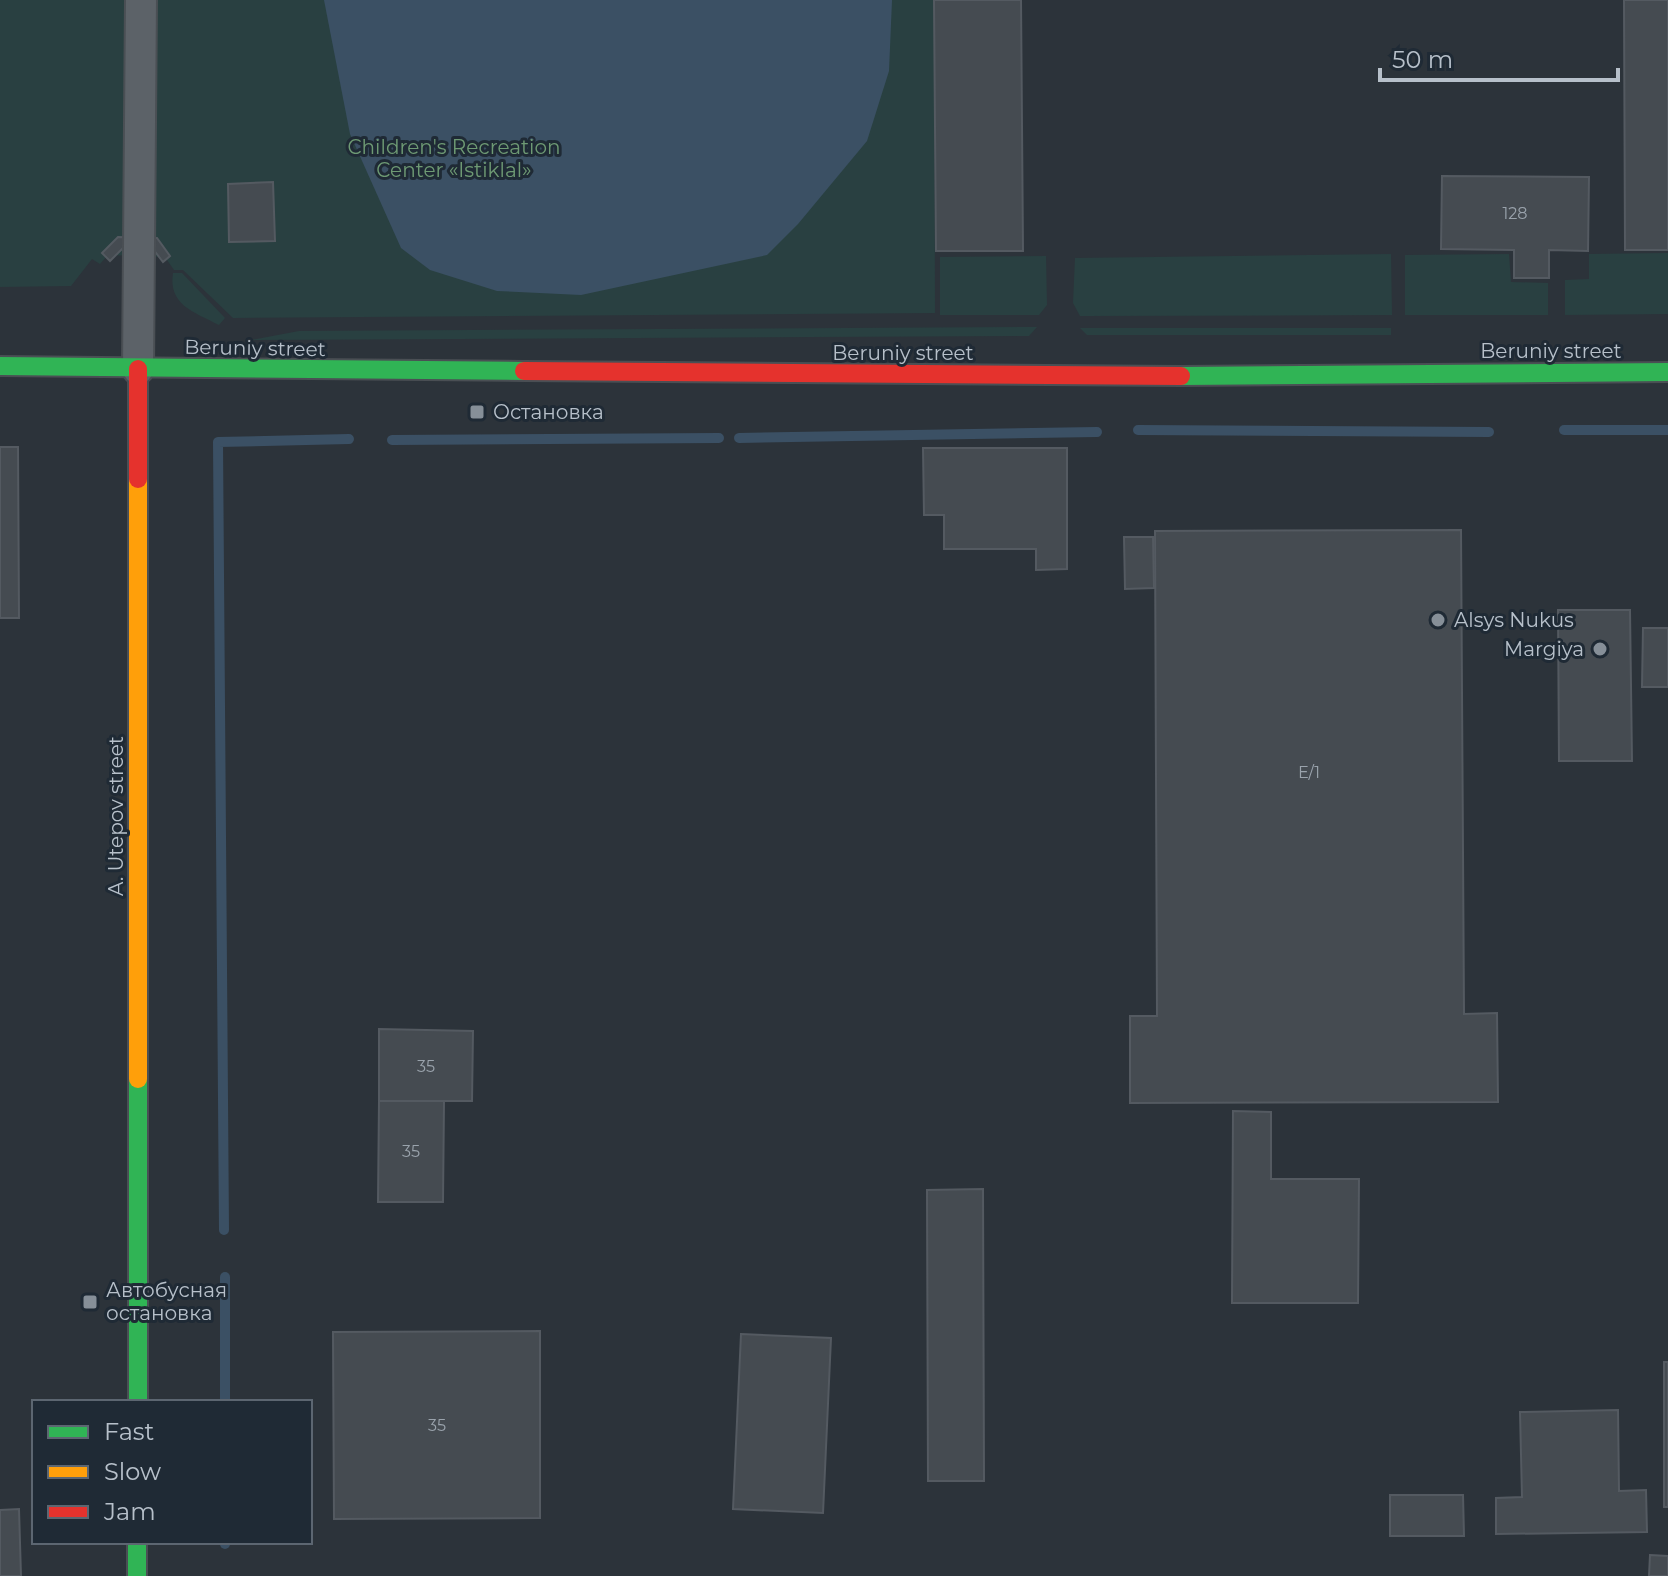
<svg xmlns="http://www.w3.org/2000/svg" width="1668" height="1576" viewBox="0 0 1668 1576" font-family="Montserrat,sans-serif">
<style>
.green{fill:#294041}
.water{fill:#3b5064}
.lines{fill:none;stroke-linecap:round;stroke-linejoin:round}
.stream{stroke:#3b5064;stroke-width:10}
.building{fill:#454b51;stroke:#545a61;stroke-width:2}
.street-casing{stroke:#4a4f54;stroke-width:34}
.fast-casing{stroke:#4a4f54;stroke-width:22}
.slow-casing{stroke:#4a4f54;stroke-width:22}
.jam-casing{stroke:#4a4f54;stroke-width:22}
.street{stroke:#5c6268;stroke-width:30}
.fast{stroke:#30b455;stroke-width:18}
.slow{stroke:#ff9f0a;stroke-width:18}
.jam{stroke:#e5322d;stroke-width:18}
.poi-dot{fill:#868f98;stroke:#1f2a35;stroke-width:3}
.labels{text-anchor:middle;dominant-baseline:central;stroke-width:6;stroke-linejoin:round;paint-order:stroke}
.number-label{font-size:16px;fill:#9aa3ac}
.park-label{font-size:20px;fill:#6e9a74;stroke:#1f2a35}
.street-label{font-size:20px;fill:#b7c0ca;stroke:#1f2a35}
.poi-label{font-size:20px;fill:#b7c0ca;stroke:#1f2a35;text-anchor:start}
</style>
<rect width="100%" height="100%" fill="#2c333a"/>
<g class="green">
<path d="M 0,0 L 934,0 L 935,313 L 233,318 L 183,270 L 174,270 L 165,257 L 108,255 L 100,264 L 92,259 L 71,286 L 0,287 Z"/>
<path d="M 1668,253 L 1668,314 L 1565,315 L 1565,280 L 1589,279 L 1589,254 Z"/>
<path d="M 1391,254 L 1392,315 L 1080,316 L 1073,303 L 1075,258 Z"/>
<path d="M 1509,254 L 1511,282 L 1548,283 L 1548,315 L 1405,315 L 1405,255 Z"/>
<path d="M 1046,256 L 1047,305 L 1039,315 L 940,315 L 940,257 Z"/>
<path d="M 173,273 L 182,273 L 225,318 L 219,325 C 194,312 168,305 173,273 Z"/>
<path d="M 1037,327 L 1029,336 L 251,340 L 299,331 Z"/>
<path d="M 1080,328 L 1391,328 L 1391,335 L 1087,335 Z"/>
</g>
<path class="water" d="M 324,0 L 892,0 L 889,71 L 867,141 L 798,224 L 767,255 L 581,295 L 497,291 L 430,270 L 401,248 L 350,134 Z"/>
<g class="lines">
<g class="stream">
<path d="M 1138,430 L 1489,432"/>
<path d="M 1564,430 L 1668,430"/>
<path d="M 739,438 L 1097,432"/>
<path d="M 392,440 L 719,438"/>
<path d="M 224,1230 L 218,442 L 349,439"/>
<path d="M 225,1402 L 225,1277"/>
<path d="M 225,1544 L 225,1542"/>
</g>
</g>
<g class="building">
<path d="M 934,0 L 1021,0 L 1023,251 L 936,251 Z"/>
<path d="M 1624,0 L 1668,0 L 1668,250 L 1625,250 Z"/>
<path d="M 1442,176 L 1589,177 L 1588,251 L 1549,250 L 1549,278 L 1514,278 L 1514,250 L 1441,249 Z"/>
<path d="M 273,182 L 275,241 L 229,242 L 228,184 Z"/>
<path d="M 118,237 L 157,238 L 170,256 L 163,262 L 153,249 L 123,248 L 110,261 L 102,253 Z"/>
<path d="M 0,447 L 18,447 L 19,618 L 0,618 Z"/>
<path d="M 923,448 L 1067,448 L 1067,569 L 1036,570 L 1036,549 L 944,549 L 944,515 L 924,515 Z"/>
<path d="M 1461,530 L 1464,1014 L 1497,1013 L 1498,1102 L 1130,1103 L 1130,1016 L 1157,1016 L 1155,531 Z"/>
<path d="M 1124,537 L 1153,537 L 1154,588 L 1125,589 Z"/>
<path d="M 1558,610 L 1630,610 L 1632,761 L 1559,761 Z"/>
<path d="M 1643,628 L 1668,628 L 1668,687 L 1642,687 Z"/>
<path d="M 379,1029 L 473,1031 L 472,1101 L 379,1101 Z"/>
<path d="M 379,1101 L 444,1101 L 443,1202 L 378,1202 Z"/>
<path d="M 1233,1111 L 1271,1112 L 1271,1179 L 1359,1179 L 1358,1303 L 1232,1303 Z"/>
<path d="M 983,1189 L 984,1481 L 928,1481 L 927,1190 Z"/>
<path d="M 540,1331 L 540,1518 L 334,1519 L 333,1332 Z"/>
<path d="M 741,1334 L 831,1338 L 823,1513 L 733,1509 Z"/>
<rect x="1664" y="1362" width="4" height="145"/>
<path d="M 1618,1410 L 1619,1491 L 1646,1490 L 1647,1532 L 1496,1534 L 1496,1498 L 1522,1497 L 1520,1412 Z"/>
<path d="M 1390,1495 L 1463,1495 L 1464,1536 L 1390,1536 Z"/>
<path d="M 19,1509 L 21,1576 L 0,1576 L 0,1510 Z"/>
<path d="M 1650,1555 L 1668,1556 L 1668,1576 L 1649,1576 Z"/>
</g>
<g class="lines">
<defs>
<path id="street" d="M 138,369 L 141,0"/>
<g id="fast">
<path d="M 0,366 L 524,371"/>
<path d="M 1181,376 L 1668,372"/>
<path d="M 138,1079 L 138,1402"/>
<path d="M 137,1542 L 137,1576"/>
</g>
<path id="slow" d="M 138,479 L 138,1079"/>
<g id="jam">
<path d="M 138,369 L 138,479"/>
<path d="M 524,371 L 1181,376"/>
</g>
</defs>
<use href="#street" class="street-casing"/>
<use href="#fast" class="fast-casing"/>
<use href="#slow" class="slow-casing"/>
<use href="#jam" class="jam-casing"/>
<use href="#street" class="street"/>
<use href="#fast" class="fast"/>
<use href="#slow" class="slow"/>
<use href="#jam" class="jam"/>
</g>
<g class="poi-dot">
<rect x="469" y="404" width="16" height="16" rx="4"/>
<circle cx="1438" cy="620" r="8"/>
<circle cx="1600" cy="649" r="8"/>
<rect x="82" y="1294" width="16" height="16" rx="4"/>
</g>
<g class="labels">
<g class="number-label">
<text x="1515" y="213">128</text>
<text x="1309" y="772">Е/1</text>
<text x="426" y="1066">35</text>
<text x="411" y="1151">35</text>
<text x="437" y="1425">35</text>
</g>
<g class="park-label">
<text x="454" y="147">Children's Recreation<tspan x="454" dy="23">Center «Istiklal»</tspan></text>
</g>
<g class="street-label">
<text transform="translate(255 348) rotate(1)">Beruniy street</text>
<text x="1551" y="351">Beruniy street</text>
<text x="903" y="353">Beruniy street</text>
<text transform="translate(116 816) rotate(-90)">A. Utepov street</text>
</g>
<g class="poi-label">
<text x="493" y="412">Остановка</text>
<text x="1454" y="620">Alsys Nukus</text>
<text x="1584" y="649" text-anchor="end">Margiya</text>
<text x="106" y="1290">Автобусная<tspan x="106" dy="23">остановка</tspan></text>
</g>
</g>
<rect x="32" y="1400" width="280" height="144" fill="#1f2a35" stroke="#5c6671" stroke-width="2"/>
<rect x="48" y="1426" width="40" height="12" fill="#30b455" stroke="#5c6671" stroke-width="2"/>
<text x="104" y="1440" font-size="24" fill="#b7c0ca">Fast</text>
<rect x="48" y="1466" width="40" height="12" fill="#ff9f0a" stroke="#5c6671" stroke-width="2"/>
<text x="104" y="1480" font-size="24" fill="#b7c0ca">Slow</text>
<rect x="48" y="1506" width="40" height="12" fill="#e5322d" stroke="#5c6671" stroke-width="2"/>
<text x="104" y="1520" font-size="24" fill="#b7c0ca">Jam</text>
<path d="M1380 68v12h238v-12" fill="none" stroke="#b7c0ca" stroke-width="4"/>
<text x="1392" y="68" font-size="24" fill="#b7c0ca" stroke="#1f2a35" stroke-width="6" paint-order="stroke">50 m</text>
</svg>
